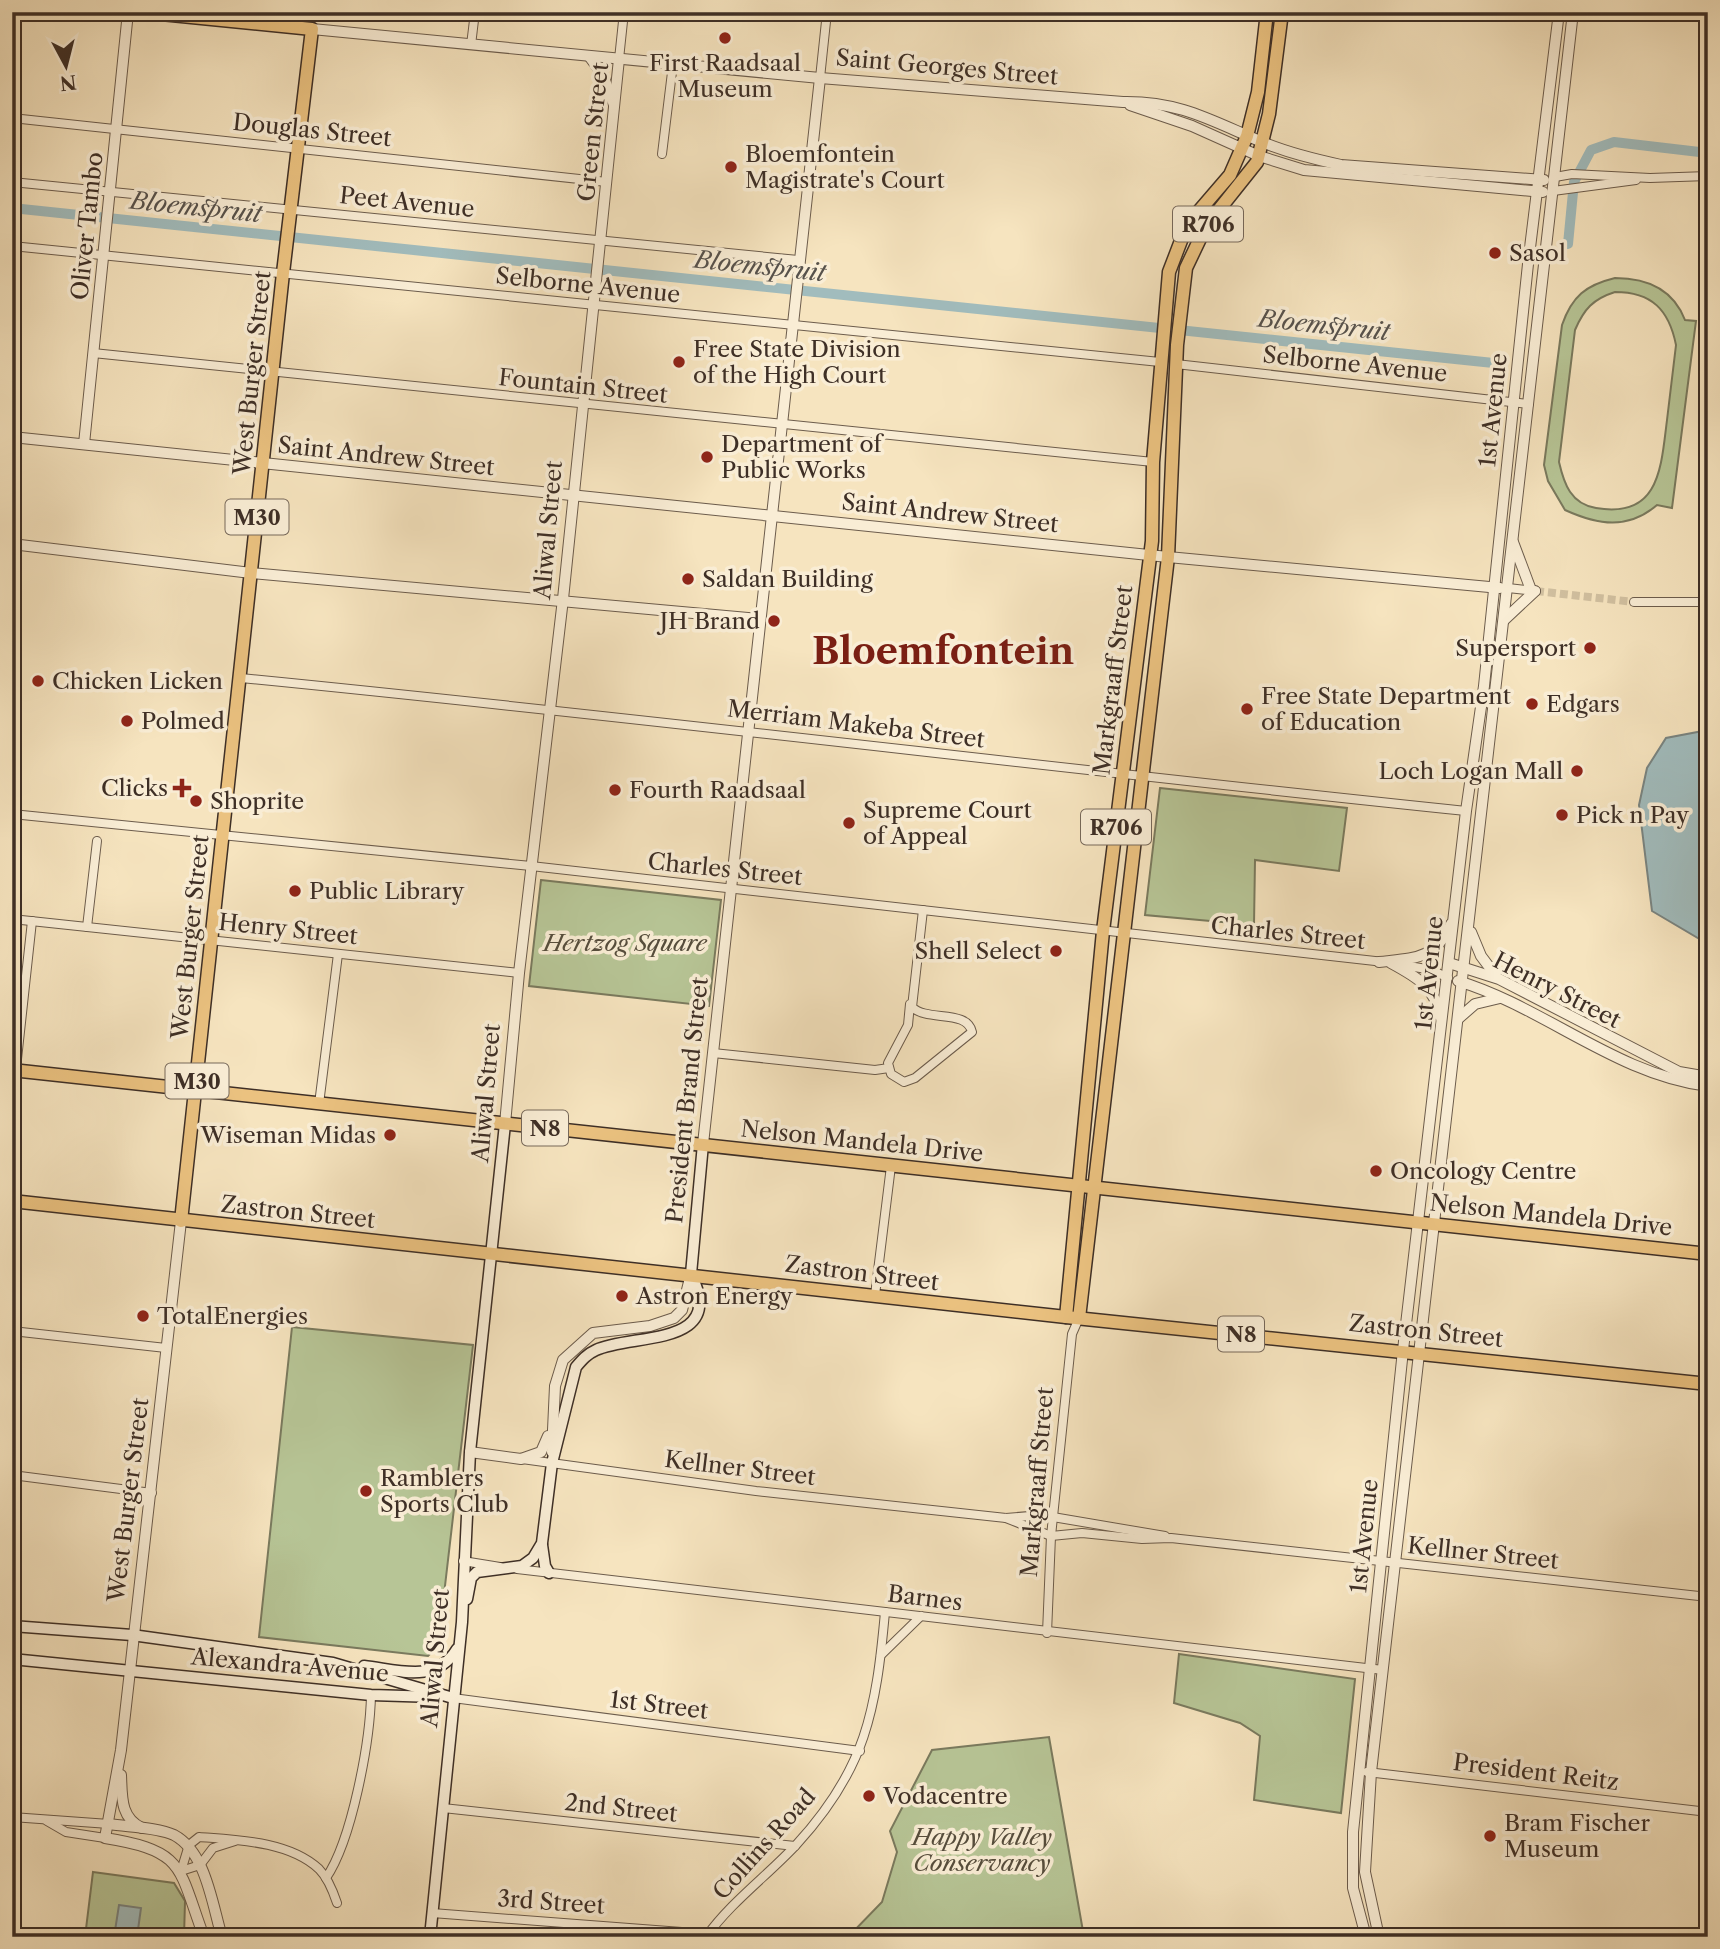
<svg xmlns="http://www.w3.org/2000/svg" width="1720" height="1949" viewBox="0 0 1720 1949" font-family="'Libre Caslon Text',serif">
<style>
.green{fill:#b7c596;stroke:#7a7a5e;stroke-width:2;fill-rule:evenodd}
.water{fill:#a1bcbd;stroke:#798481;stroke-width:2}
.lines{fill:none;stroke-linecap:round;stroke-linejoin:round}
.canal{stroke:#a1bcbd;stroke-width:10}
.minor-tunnel{stroke:#d1c0a0;stroke-width:8;stroke-dasharray:8 4;stroke-linecap:butt}
.minor-casing{stroke:#6c5c4c;stroke-width:10}
.tertiary-casing{stroke:#6c5c4c;stroke-width:12}
.secondary-casing{stroke:#3e2f26;stroke-width:13}
.primary-casing{stroke:#3e2f26;stroke-width:15}
.trunk-casing{stroke:#3e2f26;stroke-width:15}
.minor{stroke:#f9edd5;stroke-width:8}
.tertiary{stroke:#f9edd5;stroke-width:10}
.secondary{stroke:#f9edd5;stroke-width:10}
.primary{stroke:#ebc280;stroke-width:12}
.trunk{stroke:#ebc280;stroke-width:12}
.poi-dot{fill:#8f2418;stroke:#f9edd5;stroke-width:2.5}
.labels{text-anchor:middle;dominant-baseline:central;stroke-width:7;stroke-linejoin:round;paint-order:stroke}
.shield{fill:#f9edd5;stroke:#76685a;stroke-width:2}
.shield-label{font-size:21px;font-weight:bold;fill:#3e2f26}
.poi-label{font-size:23px;fill:#3e2f26;stroke:#f9edd5;text-anchor:start}
.street-label{font-size:23px;fill:#3e2f26;stroke:#f9edd5}
.park-label{font-size:23px;font-style:italic;fill:#564d3c;stroke:#f9edd5}
.water-label{font-size:24px;font-style:italic;fill:#57524c;stroke:#f9edd5}
.town-label{font-size:37px;font-weight:bold;fill:#7a1f14;stroke:#f9edd5}
</style>
<rect width="100%" height="100%" fill="#f6e4bf"/>
<filter id="stains"><feTurbulence type="fractalNoise" baseFrequency=".00286" numOctaves="4"/><feColorMatrix values="0 0 0 0 .2 0 0 0 0 .09 0 0 0 0 .02 0 0 0 .5 -.17"/></filter>
<radialGradient id="worn" r=".72"><stop offset=".6" stop-color="#630" stop-opacity="0"/><stop offset="1" stop-color="#630" stop-opacity=".3"/></radialGradient>
<g class="green">
<path d="M 1615,278 C 1647,278 1673,289 1685,320 L 1696,321 L 1672,508 L 1657,505 C 1628,530 1598,525 1565,510 L 1548,481 L 1544,465 L 1562,325 C 1572,296 1586,285 1615,278 ZM 1615,292 C 1652,292 1669,310 1676,345 C 1673,370 1670,395 1667,420 C 1661,467 1660,519 1596,508 C 1571,504 1564,484 1559,462 L 1575,330 C 1584,309 1593,299 1615,292 Z"/>
<path d="M 1160,788 L 1347,808 L 1339,871 L 1255,860 L 1254,925 L 1145,915 Z"/>
<path d="M 541,880 L 721,900 L 709,1006 L 529,986 Z"/>
<path d="M 292,1327 L 473,1345 L 438,1646 L 428,1656 L 259,1637 Z"/>
<path d="M 1179,1654 L 1355,1679 L 1341,1813 L 1254,1800 L 1260,1736 L 1240,1723 L 1174,1703 Z"/>
<path d="M 1049,1737 L 1084,1937 L 848,1937 L 882,1902 L 897,1852 L 890,1831 L 932,1750 Z"/>
<path d="M 93,1872 L 174,1883 L 185,1901 L 184,1937 L 85,1937 Z"/>
</g>
<g class="water">
<path d="M 1708,730 L 1708,944 L 1652,911 L 1639,805 L 1647,768 L 1666,738 Z"/>
<path d="M 119,1905 L 141,1908 L 137,1937 L 114,1937 Z"/>
</g>
<g class="lines">
<g class="canal">
<path d="M 12,208 L 1503,364"/>
<path d="M 1568,244 L 1574,182 L 1591,150 L 1614,142 L 1708,153"/>
</g>
<path class="minor-tunnel" d="M 1536,591 L 1634,602"/>
<defs>
<g id="minor">
<path d="M 471,45 L 475,12"/>
<path d="M 619,59 L 624,12"/>
<path d="M 820,78 L 827,12"/>
<path d="M 12,118 L 607,182"/>
<path d="M 662,154 L 673,64"/>
<path d="M 1555,177 L 1572,174 L 1650,178 L 1708,176"/>
<path d="M 12,182 L 798,260"/>
<path d="M 1553,191 L 1636,180"/>
<path d="M 12,246 L 1160,362"/>
<path d="M 93,353 L 1153,462"/>
<path d="M 1176,364 L 1529,404"/>
<path d="M 1508,588 L 1536,591"/>
<path d="M 1634,602 L 1708,602"/>
<path d="M 241,678 C 650,718 1058,769 1466,811"/>
<path d="M 12,814 L 531,866 L 1384,962"/>
<path d="M 12,919 L 519,973"/>
<path d="M 87,927 L 97,841"/>
<path d="M 1397,964 L 1432,970 L 1448,978"/>
<path d="M 910,1004 L 908,1025 L 888,1063 L 891,1074 L 904,1082 L 915,1078 L 972,1032 C 967,1009 927,1022 912,1007 L 923,910"/>
<path d="M 713,1053 L 875,1070 L 889,1068"/>
<path d="M 319,1104 L 338,954"/>
<path d="M 12,1105 L 32,921"/>
<path d="M 875,1295 L 891,1166"/>
<path d="M 12,1331 L 166,1348"/>
<path d="M 522,1459 L 756,1491 L 1006,1518 L 1041,1515 L 1165,1536"/>
<path d="M 12,1475 L 152,1493"/>
<path d="M 1006,1518 L 1051,1536 L 1082,1533 L 1142,1539 L 1171,1538 L 1708,1597"/>
<path d="M 463,1561 L 500,1567"/>
<path d="M 517,1569 L 1383,1670"/>
<path d="M 1047,1633 L 1051,1536 L 1072,1334 L 1079,1318"/>
<path d="M 881,1655 L 921,1616"/>
<path d="M 453,1698 L 860,1751"/>
<path d="M 1367,1772 L 1708,1812"/>
<path d="M 443,1808 L 795,1846"/>
<path d="M 12,1817 L 109,1824"/>
<path d="M 47,1821 L 66,1832 L 105,1838"/>
<path d="M 181,1871 L 189,1845 L 199,1837 C 237,1840 289,1841 319,1869 C 328,1878 333,1891 337,1903"/>
<path d="M 181,1871 L 200,1865 L 213,1848 L 235,1841"/>
<path d="M 326,1878 C 352,1840 370,1742 371,1695"/>
<path d="M 432,1913 L 708,1934"/>
<path d="M 706,1937 C 731,1902 767,1876 796,1845 C 866,1769 876,1711 885,1612"/>
</g>
<g id="tertiary">
<path d="M 312,29 L 820,78 L 1123,102 C 1180,101 1212,121 1262,142 C 1288,153 1313,159 1341,165 L 1544,180"/>
<path d="M 589,56 L 603,75 L 614,105"/>
<path d="M 1130,105 L 1192,126 L 1259,156 L 1304,170 L 1543,192"/>
<path d="M 12,437 L 1168,557 L 1500,588"/>
<path d="M 84,444 L 128,12"/>
<path d="M 1513,542 L 1531,590"/>
<path d="M 12,544 L 251,573 L 759,619"/>
<path d="M 1504,620 L 1535,591"/>
<path d="M 1471,932 L 1481,956 L 1496,976"/>
<path d="M 1379,962 C 1414,958 1435,960 1451,924"/>
<path d="M 1391,963 C 1417,977 1435,987 1441,1018"/>
<path d="M 1449,963 L 1499,979 L 1679,1072 L 1708,1077"/>
<path d="M 1458,981 C 1544,1007 1617,1075 1708,1086"/>
<path d="M 1459,1018 L 1475,1004 L 1500,998"/>
<path d="M 505,1124 L 519,973 L 563,599 L 619,59"/>
<path d="M 703,1144 L 820,78"/>
<path d="M 181,1221 L 121,1750 L 105,1838 C 186,1851 178,1867 204,1937"/>
<path d="M 470,1452 L 521,1459 L 541,1452 L 548,1436"/>
<path d="M 552,1452 L 555,1386 L 563,1360 L 593,1333 L 650,1326 L 674,1318 L 682,1310 L 691,1274"/>
<path d="M 121,1775 C 122,1796 120,1818 142,1828"/>
<path d="M 109,1824 C 128,1827 157,1827 174,1835 C 206,1852 212,1904 222,1937"/>
<path d="M 1366,1937 L 1353,1888 L 1353,1832 L 1403,1350 L 1466,811 L 1484,686 L 1528,264 L 1559,12"/>
<path d="M 1379,1937 L 1365,1872 L 1371,1772 L 1573,12"/>
</g>
<g id="secondary">
<path d="M 542,1545 L 545,1566 L 549,1573"/>
<path d="M 467,1599 L 471,1578 L 477,1572 L 522,1566 L 533,1558 L 542,1543 L 552,1463 L 576,1367 C 582,1360 587,1354 596,1350 C 633,1333 728,1348 691,1274 L 703,1144"/>
<path d="M 12,1626 L 132,1635 L 333,1663 L 453,1698"/>
<path d="M 12,1659 L 371,1695 L 436,1697"/>
<path d="M 364,1666 C 399,1670 436,1684 457,1649"/>
<path d="M 430,1937 L 462,1622 L 470,1452 L 505,1124"/>
</g>
<g id="primary">
<path d="M 141,12 L 312,29 L 283,273 L 181,1221"/>
<path d="M 1066,1317 L 1103,931 L 1152,541 L 1153,462 L 1169,272 L 1187,225 L 1230,175 L 1247,136 L 1258,92 L 1267,12"/>
<path d="M 1079,1318 L 1168,557 L 1177,345 L 1186,268 L 1206,226 L 1257,162 L 1269,114 L 1282,12"/>
</g>
<g id="trunk">
<path d="M 12,1070 L 1708,1254"/>
<path d="M 12,1201 L 1066,1317 L 1708,1384"/>
</g>
</defs>
<use href="#minor" class="minor-casing"/>
<use href="#tertiary" class="tertiary-casing"/>
<use href="#secondary" class="secondary-casing"/>
<use href="#primary" class="primary-casing"/>
<use href="#trunk" class="trunk-casing"/>
<use href="#minor" class="minor"/>
<use href="#tertiary" class="tertiary"/>
<use href="#secondary" class="secondary"/>
<use href="#primary" class="primary"/>
<use href="#trunk" class="trunk"/>
</g>
<g class="poi-dot">
<circle cx="725" cy="38" r="7"/>
<circle cx="731" cy="167" r="7"/>
<circle cx="1495" cy="253" r="7"/>
<circle cx="679" cy="362" r="7"/>
<circle cx="707" cy="457" r="7"/>
<circle cx="688" cy="579" r="7"/>
<circle cx="774" cy="621" r="7"/>
<circle cx="1590" cy="648" r="7"/>
<circle cx="38" cy="681" r="7"/>
<circle cx="1532" cy="704" r="7"/>
<circle cx="1247" cy="709" r="7"/>
<circle cx="127" cy="721" r="7"/>
<circle cx="1577" cy="771" r="7"/>
<path d="M178.5 777.5h7v7h7v7h-7v7h-7v-7h-7v-7h7z"/>
<circle cx="615" cy="790" r="7"/>
<circle cx="196" cy="801" r="7"/>
<circle cx="1562" cy="815" r="7"/>
<circle cx="849" cy="823" r="7"/>
<circle cx="295" cy="891" r="7"/>
<circle cx="1056" cy="951" r="7"/>
<circle cx="390" cy="1135" r="7"/>
<circle cx="1376" cy="1171" r="7"/>
<circle cx="622" cy="1296" r="7"/>
<circle cx="143" cy="1316" r="7"/>
<circle cx="366" cy="1491" r="7"/>
<circle cx="869" cy="1796" r="7"/>
<circle cx="1490" cy="1836" r="7"/>
</g>
<g class="labels">
<g class="shield">
<rect x="1173" y="206.5" width="70" height="35" rx="5"/>
<rect x="225.5" y="499.5" width="63" height="35" rx="5"/>
<rect x="1081" y="809.5" width="70" height="35" rx="5"/>
<rect x="165.5" y="1063.5" width="63" height="35" rx="5"/>
<rect x="522" y="1110.5" width="46" height="35" rx="5"/>
<rect x="1218" y="1316.5" width="46" height="35" rx="5"/>
</g>
<g class="shield-label">
<text x="1208" y="224">R706</text>
<text x="257" y="517">M30</text>
<text x="1116" y="827">R706</text>
<text x="197" y="1081">M30</text>
<text x="545" y="1128">N8</text>
<text x="1241" y="1334">N8</text>
</g>
<g class="poi-label">
<text x="725" y="63" text-anchor="middle">First Raadsaal<tspan x="725" dy="26">Museum</tspan></text>
<text x="745" y="154">Bloemfontein<tspan x="745" dy="26">Magistrate's Court</tspan></text>
<text x="1509" y="253">Sasol</text>
<text x="693" y="349">Free State Division<tspan x="693" dy="26">of the High Court</tspan></text>
<text x="721" y="444">Department of<tspan x="721" dy="26">Public Works</tspan></text>
<text x="702" y="579">Saldan Building</text>
<text x="760" y="621" text-anchor="end">JH Brand</text>
<text x="1576" y="648" text-anchor="end">Supersport</text>
<text x="52" y="681">Chicken Licken</text>
<text x="1261" y="696">Free State Department<tspan x="1261" dy="26">of Education</tspan></text>
<text x="1546" y="704">Edgars</text>
<text x="141" y="721">Polmed</text>
<text x="1563" y="771" text-anchor="end">Loch Logan Mall</text>
<text x="168" y="788" text-anchor="end">Clicks</text>
<text x="629" y="790">Fourth Raadsaal</text>
<text x="210" y="801">Shoprite</text>
<text x="863" y="810">Supreme Court<tspan x="863" dy="26">of Appeal</tspan></text>
<text x="1576" y="815">Pick n Pay</text>
<text x="309" y="891">Public Library</text>
<text x="1042" y="951" text-anchor="end">Shell Select</text>
<text x="376" y="1135" text-anchor="end">Wiseman Midas</text>
<text x="1390" y="1171">Oncology Centre</text>
<text x="636" y="1296">Astron Energy</text>
<text x="157" y="1316">TotalEnergies</text>
<text x="380" y="1478">Ramblers<tspan x="380" dy="26">Sports Club</tspan></text>
<text x="883" y="1796">Vodacentre</text>
<text x="1504" y="1823">Bram Fischer<tspan x="1504" dy="26">Museum</tspan></text>
</g>
<g class="street-label">
<text transform="translate(947 67) rotate(5)">Saint Georges Street</text>
<text transform="translate(312 130) rotate(6)">Douglas Street</text>
<text transform="translate(593 132) rotate(-84)">Green Street</text>
<text transform="translate(407 202) rotate(6)">Peet Avenue</text>
<text transform="translate(87 226) rotate(-84)">Oliver Tambo</text>
<text transform="translate(588 285) rotate(6)">Selborne Avenue</text>
<text transform="translate(1355 364) rotate(6)">Selborne Avenue</text>
<text transform="translate(252 373) rotate(-84)">West Burger Street</text>
<text transform="translate(583 386) rotate(6)">Fountain Street</text>
<text transform="translate(1493 410) rotate(-84)">1st Avenue</text>
<text transform="translate(386 456) rotate(6)">Saint Andrew Street</text>
<text transform="translate(950 513) rotate(6)">Saint Andrew Street</text>
<text transform="translate(548 530) rotate(-85)">Aliwal Street</text>
<text transform="translate(1113 680) rotate(-83)">Markgraaff Street</text>
<text transform="translate(856 724) rotate(7)">Merriam Makeba Street</text>
<text transform="translate(725 869) rotate(6)">Charles Street</text>
<text transform="translate(288 929) rotate(6)">Henry Street</text>
<text transform="translate(1288 933) rotate(6)">Charles Street</text>
<text transform="translate(190 937) rotate(-84)">West Burger Street</text>
<text transform="translate(1429 973) rotate(-84)">1st Avenue</text>
<text transform="translate(1557 990) rotate(27)">Henry Street</text>
<text transform="translate(486 1093) rotate(-85)">Aliwal Street</text>
<text transform="translate(687 1100) rotate(-84)">President Brand Street</text>
<text transform="translate(862 1141) rotate(6)">Nelson Mandela Drive</text>
<text transform="translate(298 1212) rotate(6)">Zastron Street</text>
<text transform="translate(1551 1215) rotate(6)">Nelson Mandela Drive</text>
<text transform="translate(862 1273) rotate(7)">Zastron Street</text>
<text transform="translate(1426 1331) rotate(6)">Zastron Street</text>
<text transform="translate(740 1468) rotate(7)">Kellner Street</text>
<text transform="translate(1037 1482) rotate(-85)">Markgraaff Street</text>
<text transform="translate(128 1500) rotate(-83)">West Burger Street</text>
<text transform="translate(1364 1536) rotate(-84)">1st Avenue</text>
<text transform="translate(1483 1553) rotate(6)">Kellner Street</text>
<text transform="translate(925 1598) rotate(7)">Barnes</text>
<text transform="translate(435 1658) rotate(-85)">Aliwal Street</text>
<text transform="translate(290 1665) rotate(5)">Alexandra Avenue</text>
<text transform="translate(659 1705) rotate(7)">1st Street</text>
<text transform="translate(1536 1772) rotate(7)">President Reitz</text>
<text transform="translate(621 1808) rotate(6)">2nd Street</text>
<text transform="translate(764 1844) rotate(-48)">Collins Road</text>
<text transform="translate(551 1902) rotate(4)">3rd Street</text>
</g>
<g class="park-label">
<text x="625" y="943">Hertzog Square</text>
<text x="982" y="1837">Happy Valley<tspan x="982" dy="26">Conservancy</tspan></text>
</g>
<g class="water-label">
<text transform="translate(196 207) rotate(6)">Bloemspruit</text>
<text transform="translate(760 266) rotate(6)">Bloemspruit</text>
<text transform="translate(1324 325) rotate(6)">Bloemspruit</text>
</g>
<g class="town-label">
<text x="943" y="651">Bloemfontein</text>
</g>
</g>
<rect width="1720" height="1949" fill="none" stroke="#f6e4bf" stroke-width="42"/>
<rect x="14" y="14" width="1692" height="1921" fill="none" stroke="#3e2f26" stroke-width="3.5"/>
<rect x="21" y="21" width="1678" height="1907" fill="none" stroke="#3e2f26" stroke-width="2"/>
<g transform="translate(66 66) rotate(173)" stroke="#f9edd5" stroke-width="5" paint-order="stroke">
<path d="M0-5L12 26L0 18L-12 26Z" fill="#3e2f26"/>
<text y="-10" font-size="19" font-weight="bold" text-anchor="middle" fill="#3e2f26">N</text>
</g>
<rect width="100%" height="100%" filter="url(#stains)"/>
<rect width="100%" height="100%" fill="url(#worn)"/>
</svg>
